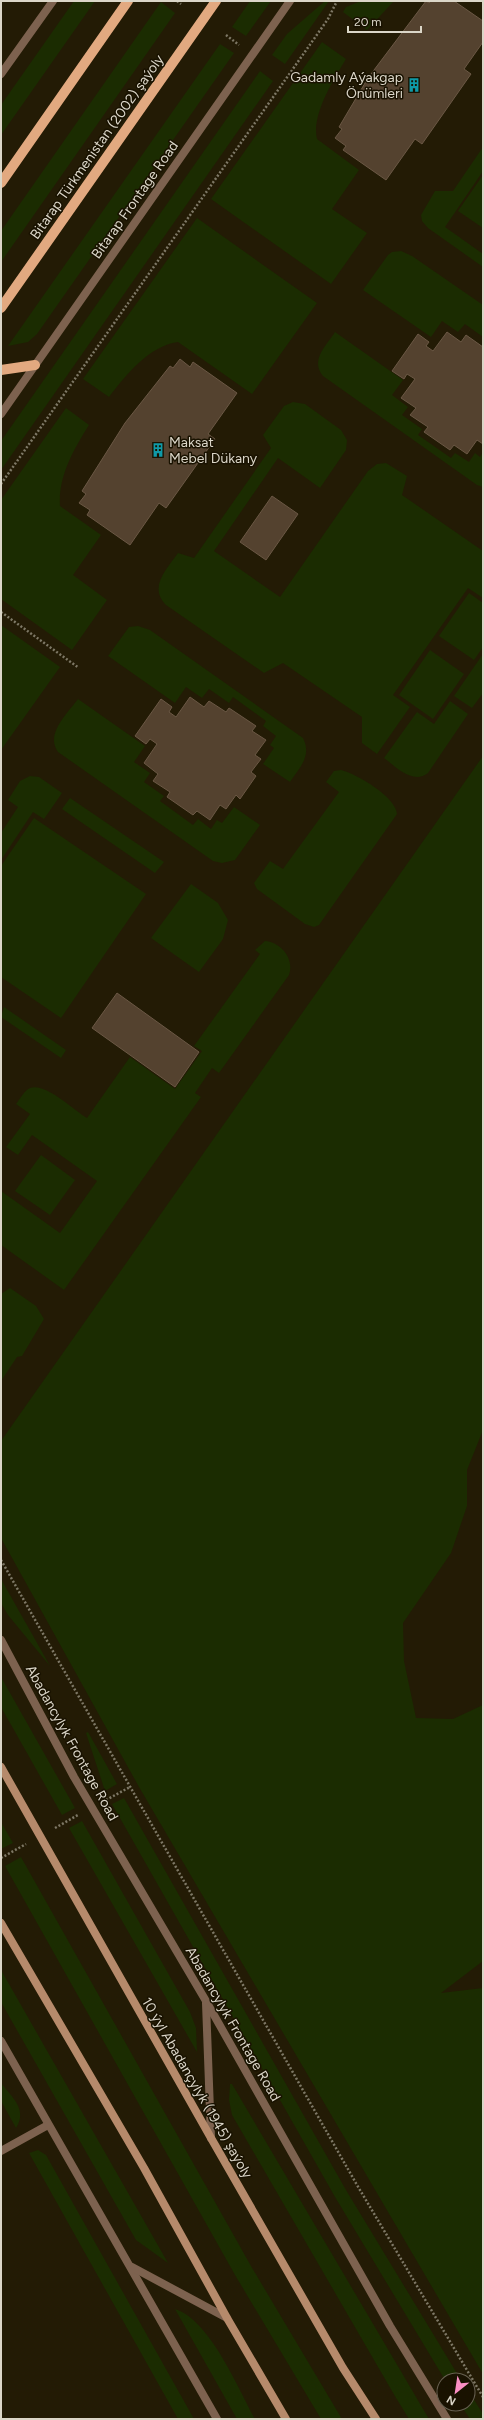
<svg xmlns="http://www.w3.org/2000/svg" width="484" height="2420" viewBox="0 0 484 2420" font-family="Figtree,sans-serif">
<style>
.green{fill:#1b2c01}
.building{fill:#54422f;stroke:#6b5845}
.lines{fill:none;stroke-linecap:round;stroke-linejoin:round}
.path{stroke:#7e7866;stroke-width:2.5;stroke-dasharray:2 2;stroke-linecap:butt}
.minor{stroke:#7d624f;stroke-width:8}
.secondary{stroke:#b68a6b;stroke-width:8}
.primary{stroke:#e2a980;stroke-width:10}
.labels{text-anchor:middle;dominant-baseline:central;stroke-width:3;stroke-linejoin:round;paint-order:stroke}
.poi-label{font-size:14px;fill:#dbd6c8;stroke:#191200;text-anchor:end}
.street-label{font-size:14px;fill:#dbd6c8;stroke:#191200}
</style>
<rect width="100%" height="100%" fill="#231b05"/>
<g class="green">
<path d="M 74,1 L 95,1 L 1,135 L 1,105 Z"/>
<path d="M 250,1 L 271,1 L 246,36 L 232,27 Z"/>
<path d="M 325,1 L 329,1 L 285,64 L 272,55 L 287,34 Z"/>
<path d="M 361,1 L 394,1 L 367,30 L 343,12 L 346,7 Z"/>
<path d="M 161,2 L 175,13 L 1,262 L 1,231 Z"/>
<path d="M 322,42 L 346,59 C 334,79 311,115 317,139 L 359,170 L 332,209 L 367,233 L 331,284 L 211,199 Z"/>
<path d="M 220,44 L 234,53 L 37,334 L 28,342 L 8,346 Z"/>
<path d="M 260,71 L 273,81 L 1,470 L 1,441 Z"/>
<path d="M 483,147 L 483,171 L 445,227 L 483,254 L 483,267 L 428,228 L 422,221 L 421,215 L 435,191 L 453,191 Z"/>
<path d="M 483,175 L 483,228 L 458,211 Z"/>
<path d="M 197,218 L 317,303 L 252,394 L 178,342 C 149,346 126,375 109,397 L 83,379 Z"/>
<path d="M 401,251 L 412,256 L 483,305 L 483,337 L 465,324 L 458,332 L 442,321 L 431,337 L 363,290 L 388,255 L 392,252 Z"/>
<path d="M 335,332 L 403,380 L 392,395 L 408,407 L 402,415 L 422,429 L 418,435 L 451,458 L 455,453 L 469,462 L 475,453 L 480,457 L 483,452 L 483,487 L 477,485 L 323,376 C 310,360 326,346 335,332 Z"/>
<path d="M 293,402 L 305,404 L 341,430 L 347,440 L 346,450 L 320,488 L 278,458 L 214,551 L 280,597 L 368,471 L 377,464 L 386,463 L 407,476 L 402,495 L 483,551 L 483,598 L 468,588 L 393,695 L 410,707 L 377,754 L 362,743 L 362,717 L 283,663 L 264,673 L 166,605 C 148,587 167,569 178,553 L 194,558 L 271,448 L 263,435 L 284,406 Z"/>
<path d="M 66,408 L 89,425 C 74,449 58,476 60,506 L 101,535 L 73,575 L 107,600 L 72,650 L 1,599 L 1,500 Z"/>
<path d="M 469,593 L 483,603 L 483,647 L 474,660 L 439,636 Z"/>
<path d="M 1,625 L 60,667 L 1,750 Z"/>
<path d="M 138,626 L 150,630 L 303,738 C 312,756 300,767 290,782 L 263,764 L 274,748 L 270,745 L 276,736 L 263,726 L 266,721 L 233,697 L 229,703 L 209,689 L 202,698 L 186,687 L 175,703 L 108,656 L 129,627 Z"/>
<path d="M 430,650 L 464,674 L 433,719 L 399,695 Z"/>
<path d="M 483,654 L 483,693 L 472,708 L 454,696 Z"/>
<path d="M 78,699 L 145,746 L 134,762 L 150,773 L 144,782 L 164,796 L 160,801 L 193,825 L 198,819 L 211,829 L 217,820 L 222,823 L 234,807 L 260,825 L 235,860 L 222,863 L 213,861 L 58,752 C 45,734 67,714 78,699 Z"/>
<path d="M 450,701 L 468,714 L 428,773 C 413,785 396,767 384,758 L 417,712 L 434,724 Z"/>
<path d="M 483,756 L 483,1430 L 467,1470 L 467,1506 L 451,1553 L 403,1623 L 404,1661 L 416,1718 L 453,1719 L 483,1705 L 483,1961 L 441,1993 L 483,1988 L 483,2374 L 139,1787 L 1,1538 L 1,1441 Z"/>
<path d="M 341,770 C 357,774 396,797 397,814 L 319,925 L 314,927 L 305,924 L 257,889 L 254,883 L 270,861 L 283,869 L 339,792 L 326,782 L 334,771 Z"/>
<path d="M 30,776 L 39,777 L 62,793 L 44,819 L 33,812 L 1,860 L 1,833 L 18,807 L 8,800 L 20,781 Z"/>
<path d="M 70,798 L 164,862 L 155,873 L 62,809 Z"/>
<path d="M 34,818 L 146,894 L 61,1018 L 1,977 L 1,866 Z"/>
<path d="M 191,884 L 218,903 L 228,920 L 223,939 L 199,972 L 151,938 Z"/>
<path d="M 265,941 C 280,942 295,958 289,975 L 219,1073 L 212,1068 L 195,1093 L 201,1097 L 64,1290 L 1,1245 L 1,1191 L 60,1233 L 97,1181 L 32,1135 L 18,1155 L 6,1147 L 30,1114 L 16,1104 C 20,1099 24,1091 30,1088 C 45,1082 74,1110 87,1118 L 130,1057 L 175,1089 L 202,1051 L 194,1046 L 260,954 L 255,950 Z"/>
<path d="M 4,1007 L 66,1050 L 61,1058 L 1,1017 Z"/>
<path d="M 41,1155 L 75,1180 L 50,1215 L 15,1191 Z"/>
<path d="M 10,1288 L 36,1306 L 44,1319 L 22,1356 L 17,1357 L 1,1381 L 1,1294 Z"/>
<path d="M 1,1579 L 50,1666 L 8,1615 L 1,1603 Z"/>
<path d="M 1,1677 L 75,1808 L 62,1815 L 1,1707 Z"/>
<path d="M 88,1732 L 117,1784 L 105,1791 L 86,1733 Z"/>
<path d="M 124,1798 L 346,2190 L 461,2380 L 445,2380 L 335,2197 L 112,1804 Z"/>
<path d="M 82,1821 L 190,2012 L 196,2028 L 197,2052 L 69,1828 Z"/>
<path d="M 1,1822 L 13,1843 L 1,1849 Z"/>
<path d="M 21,1857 L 251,2266 L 342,2419 L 321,2419 L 235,2275 L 5,1866 Z"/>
<path d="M 1,1970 L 168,2263 L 136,2240 L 1,2002 Z"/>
<path d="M 1,2083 C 12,2097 28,2110 16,2128 L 1,2101 Z"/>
<path d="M 230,2084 L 232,2084 L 429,2419 L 409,2419 L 396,2398 L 232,2115 L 229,2100 Z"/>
<path d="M 38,2150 L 46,2155 L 194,2419 L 178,2419 L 29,2153 Z"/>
<path d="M 175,2309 C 210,2320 238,2388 255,2419 L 237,2419 Z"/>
<path d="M 468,2390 L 483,2414 L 483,2419 L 470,2419 L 460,2404 L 468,2404 Z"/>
</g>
<g class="building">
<path d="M 426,1 L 429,3 L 431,1 L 454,1 L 483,21 L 483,42 L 464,69 L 471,74 L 422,144 L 415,139 L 386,180 L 343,150 L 346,146 L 335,138 L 342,129 L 339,127 L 368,78 Z"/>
<path d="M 447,332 L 461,342 L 466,335 L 483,347 L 483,444 L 477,440 L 467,454 L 454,445 L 450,450 L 424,432 L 428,427 L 410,415 L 416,408 L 401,398 L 415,379 L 407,374 L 404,379 L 392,371 L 418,334 L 429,342 L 426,346 L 433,351 Z"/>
<path d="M 180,359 L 190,367 L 193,362 L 237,393 L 208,434 L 215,439 L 166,508 L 159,503 L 130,545 L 87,515 L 90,510 L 79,503 L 86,494 L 82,491 L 125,423 L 170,366 L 173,368 Z"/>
<path d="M 272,496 L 298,514 L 266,560 L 240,542 Z"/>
<path d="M 190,697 L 204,707 L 209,701 L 226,712 L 229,708 L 256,726 L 252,731 L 266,740 L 255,755 L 261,759 L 251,772 L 256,776 L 240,799 L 236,795 L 226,809 L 220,805 L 210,820 L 197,811 L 193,815 L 167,797 L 170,792 L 153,781 L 158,774 L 144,763 L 157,744 L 150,739 L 146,744 L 135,736 L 161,699 L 172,707 L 169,712 L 176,717 Z"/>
<path d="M 117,993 L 199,1052 L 175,1087 L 92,1028 Z"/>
</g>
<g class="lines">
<g class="path">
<path d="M 177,1 L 181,4"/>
<path d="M 226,35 L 239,45"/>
<path d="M 1,484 L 328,19 L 337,1"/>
<path d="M 1,612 L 79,668"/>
<path d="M 1,1560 L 357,2185 L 483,2397"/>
<path d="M 106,1800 L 130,1787"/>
<path d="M 55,1828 L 78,1815"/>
<path d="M 1,1858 L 26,1844"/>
</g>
<g class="minor">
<path d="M 1,74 L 53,1"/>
<path d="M 1,414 L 290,1"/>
<path d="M 1,1640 L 74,1777 L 206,2001 L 390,2326 L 447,2419"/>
<path d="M 206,2003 L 211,2138"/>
<path d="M 1,2041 L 217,2419"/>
<path d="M 1,2151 L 48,2125"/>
<path d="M 132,2267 L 227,2318"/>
</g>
<g class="secondary">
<path d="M 1,1767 L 211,2138 L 343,2368 L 376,2419"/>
<path d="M 1,1923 L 144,2168 L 227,2318 L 286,2419"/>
</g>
<g class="primary">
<path d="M 1,183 L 128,1"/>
<path d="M 1,308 L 216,1"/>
<path d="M 1,370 L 35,365"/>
</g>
</g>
<defs>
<symbol id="building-bare" viewBox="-9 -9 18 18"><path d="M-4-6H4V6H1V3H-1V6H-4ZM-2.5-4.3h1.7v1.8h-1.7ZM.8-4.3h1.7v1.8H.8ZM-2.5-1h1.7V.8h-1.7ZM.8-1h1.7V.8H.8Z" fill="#0f9aa8" stroke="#191200" stroke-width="2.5" paint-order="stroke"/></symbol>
</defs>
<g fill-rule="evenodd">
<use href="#building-bare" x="404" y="75" width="20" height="20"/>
<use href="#building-bare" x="148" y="440" width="20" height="20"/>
</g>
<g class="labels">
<g class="poi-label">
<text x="403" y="77">Gadamly Aýakgap<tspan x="403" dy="16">Önümleri</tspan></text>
<text x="169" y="442" text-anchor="start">Maksat<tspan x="169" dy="16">Mebel Dükany</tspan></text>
</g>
<g class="street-label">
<text transform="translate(97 147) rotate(-55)">Bitarap Türkmenistan (2002) şaýoly</text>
<text transform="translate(135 200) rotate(-55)">Bitarap Frontage Road</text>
<text transform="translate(72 1743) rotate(61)">Abadancylyk Frontage Road</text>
<text transform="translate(233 2024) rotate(60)">Abadancylyk Frontage Road</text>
<text transform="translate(197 2088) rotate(60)">10 ýyl Abadançylyk (1945) şaýoly</text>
</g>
</g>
<rect width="484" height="2420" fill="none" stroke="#dbd6c8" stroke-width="4"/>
<g transform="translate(456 2392) rotate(210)"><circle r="19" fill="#191200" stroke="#676050"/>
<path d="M0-3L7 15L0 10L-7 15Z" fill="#fb8fc4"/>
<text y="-6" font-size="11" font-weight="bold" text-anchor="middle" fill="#dbd6c8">N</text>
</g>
<path d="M348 26v6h73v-6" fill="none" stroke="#dbd6c8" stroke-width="2"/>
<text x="354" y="26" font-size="12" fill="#dbd6c8" stroke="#191200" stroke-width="3" paint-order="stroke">20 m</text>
</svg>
